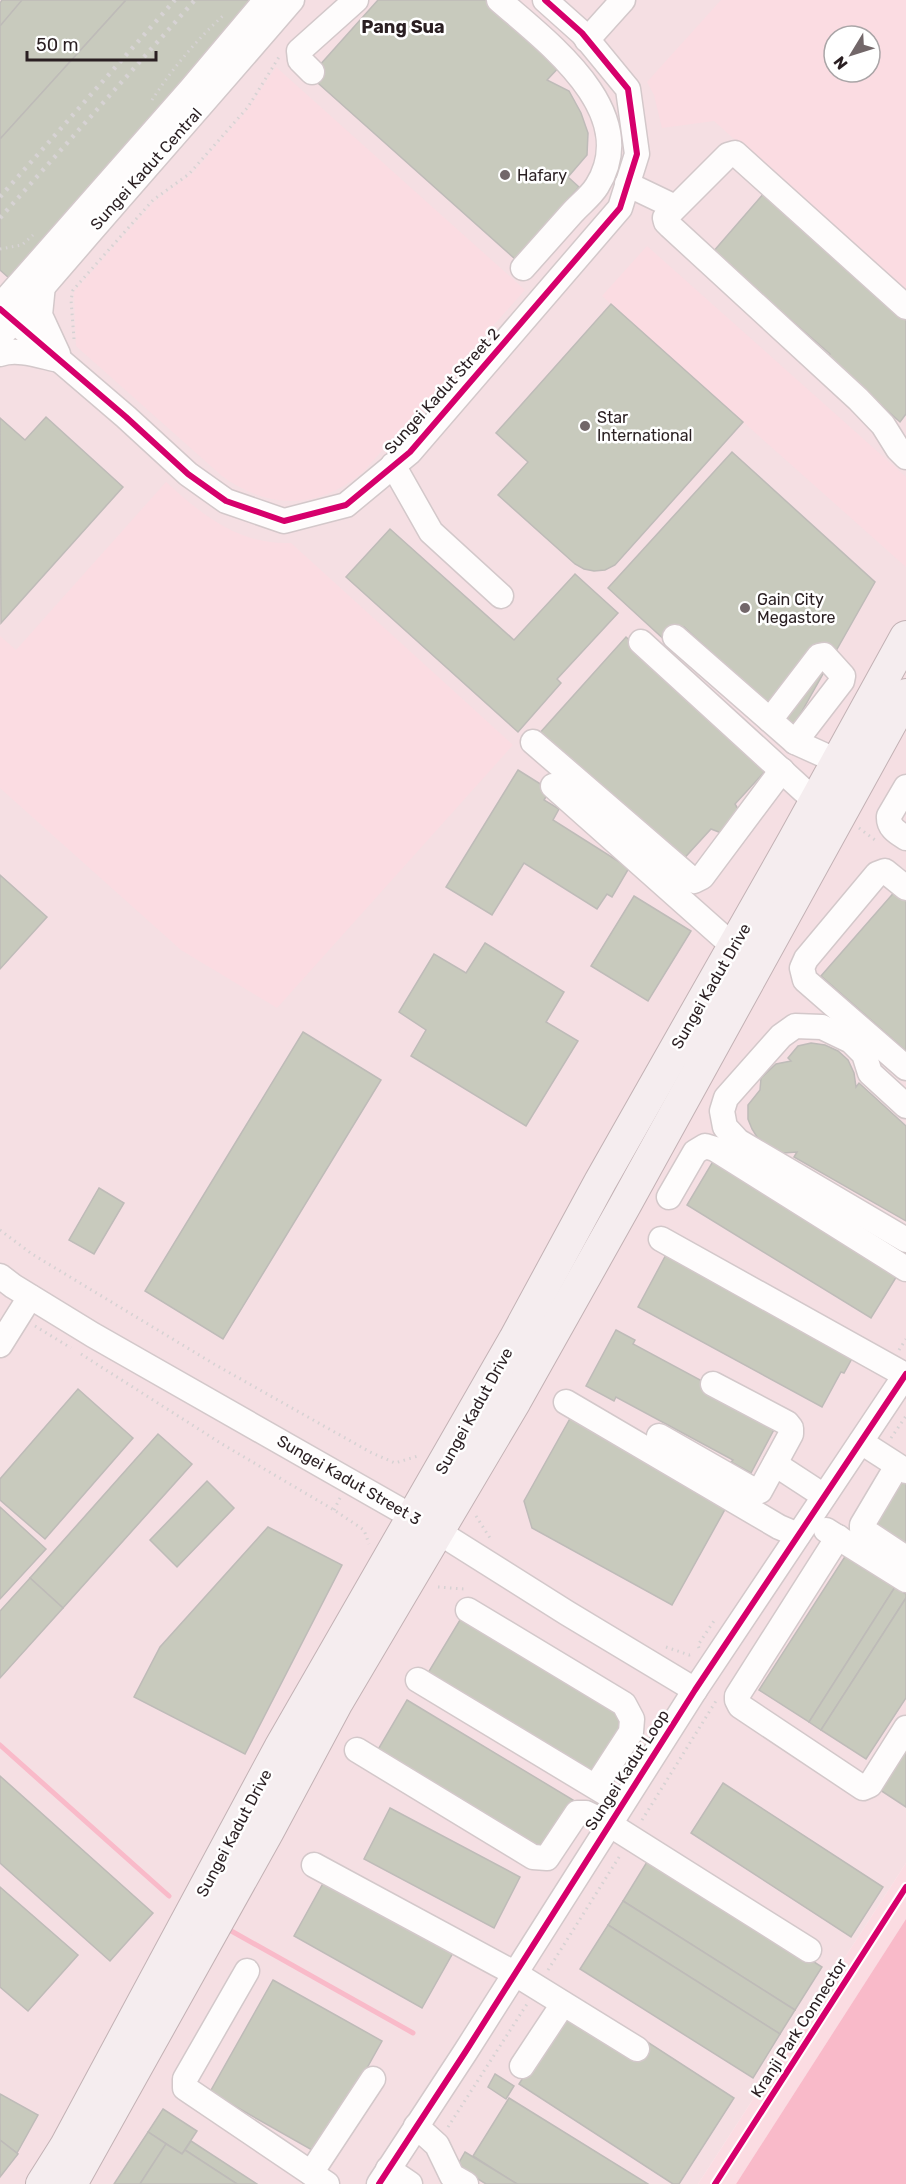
<svg xmlns="http://www.w3.org/2000/svg" width="906" height="2184" viewBox="0 0 906 2184" font-family="Rubik,sans-serif">
<style>
.built{fill:#f5dfe3;fill-rule:evenodd}
.green{fill:#fbdce2;fill-rule:evenodd}
.water{fill:#f9bac9}
.lines{fill:none;stroke-linecap:round;stroke-linejoin:round}
.stream{stroke:#f9bac9;stroke-width:5}
.building{fill:#c8cabd;stroke:#bebbb8;stroke-width:1.5}
.minor-casing{stroke:#d3c8ca;stroke-width:27}
.major-casing{stroke:#c2b1b4;stroke-width:34}
.path{stroke:#d6d2d3;stroke-width:3;stroke-dasharray:1.5 4.5;stroke-linecap:butt}
.minor{stroke:#fefcfc;stroke-width:24}
.major{stroke:#f5edef;stroke-width:32}
.rail{stroke:#d7d3d4;stroke-width:4.5;stroke-dasharray:3 6;stroke-linecap:butt}
.cycleway-casing{stroke:#fff;stroke-width:10}
.cycleway{stroke:#d6006c;stroke-width:6}
.poi-dot{fill:#726769;stroke:#fff;stroke-width:2}
.labels{text-anchor:middle;dominant-baseline:central;stroke-width:5;stroke-linejoin:round;paint-order:stroke}
.street-label{font-size:16px;fill:#2a1f22;stroke:#fff}
.poi-label{font-size:16px;fill:#2a1f22;stroke:#fff;text-anchor:start}
.neighbourhood-label{font-size:18px;font-weight:bold;fill:#2a1f22;stroke:#fff}
</style>
<rect width="100%" height="100%" fill="#f8ecee"/>
<path class="built" d="M 0,0 L 906,0 L 906,1863 L 698,2184 L 0,2184 ZM 834,36 L 870,36 L 870,72 L 834,72 Z"/>
<g class="green">
<path d="M 721,0 L 906,0 L 906,293 L 714,121 L 662,128 L 654,95 L 647,82 ZM 834,36 L 870,36 L 870,72 L 834,72 Z"/>
<path d="M 276,67 L 525,290 L 363,472 C 318,510 269,510 222,476 L 76,346 L 74,292 L 154,202 L 193,173 L 248,109 Z"/>
<path d="M 647,246 L 906,477 L 906,567 L 602,296 Z"/>
<path d="M 166,482 C 202,515 239,545 291,543 L 513,745 L 277,1008 L 181,950 L 0,788 L 0,636 L 16,650 Z"/>
<path d="M 906,1863 L 906,1919 L 736,2184 L 698,2184 Z"/>
</g>
<path class="water" d="M 906,1919 L 906,2184 L 736,2184 Z"/>
<g class="lines">
<g class="stream">
<path d="M 0,1745 L 169,1896"/>
<path d="M 226,1928 L 413,2033"/>
</g>
</g>
<g class="building">
<path d="M 2,0 L 92,0 L 0,103 L 0,3 Z"/>
<path d="M 22,0 L 126,0 L 0,139 L 0,26 Z"/>
<path d="M 126,0 L 265,0 L 9,278 L 0,270 L 0,139 Z"/>
<path d="M 378,0 L 488,0 L 561,65 L 547,80 L 569,91 L 581,113 L 588,133 L 587,155 L 568,177 L 579,187 L 515,259 L 310,76 Z"/>
<path d="M 765,192 L 906,316 L 906,414 L 900,422 L 827,357 L 830,354 L 713,252 Z"/>
<path d="M 611,304 L 743,422 L 615,565 L 605,570 L 594,571 L 584,569 L 575,564 L 498,495 L 528,462 L 496,433 Z"/>
<path d="M 46,417 L 123,487 L 1,623 L 0,418 L 25,440 Z"/>
<path d="M 732,452 L 875,582 L 793,727 L 684,627 L 669,644 L 608,588 Z"/>
<path d="M 390,529 L 514,640 L 575,574 L 618,613 L 557,679 L 561,683 L 518,732 L 346,577 Z"/>
<path d="M 626,637 L 768,768 L 735,804 L 738,809 L 724,834 L 711,829 L 679,864 L 538,735 Z"/>
<path d="M 518,770 L 550,790 L 544,800 L 559,809 L 553,820 L 629,868 L 612,897 L 607,894 L 597,909 L 524,863 L 492,915 L 446,887 Z"/>
<path d="M 0,875 L 47,917 L 0,969 Z"/>
<path d="M 897,889 L 906,897 L 906,1051 L 821,976 Z"/>
<path d="M 634,896 L 691,931 L 648,1001 L 591,966 Z"/>
<path d="M 485,943 L 564,992 L 546,1022 L 578,1041 L 526,1126 L 411,1056 L 426,1030 L 399,1012 L 434,954 L 466,973 Z"/>
<path d="M 303,1032 L 381,1080 L 223,1339 L 145,1291 Z"/>
<path d="M 811,1043 L 825,1045 L 838,1051 L 848,1060 L 854,1073 L 856,1087 L 859,1083 L 906,1126 L 906,1221 L 794,1157 L 797,1152 L 783,1153 L 773,1149 L 757,1137 L 752,1129 L 748,1119 L 748,1105 L 760,1090 L 761,1078 L 776,1064 L 791,1061 L 788,1058 L 798,1046 Z"/>
<path d="M 715,1158 L 900,1271 L 871,1318 L 687,1205 Z"/>
<path d="M 99,1188 L 124,1203 L 94,1254 L 69,1240 Z"/>
<path d="M 668,1251 L 855,1353 L 844,1373 L 841,1372 L 822,1407 L 638,1307 Z"/>
<path d="M 616,1330 L 635,1340 L 633,1344 L 778,1422 L 751,1473 L 731,1462 L 733,1460 L 616,1397 L 614,1401 L 586,1386 Z"/>
<path d="M 78,1389 L 133,1438 L 45,1539 L 0,1500 L 0,1479 Z"/>
<path d="M 572,1415 L 728,1504 L 672,1605 L 532,1528 L 524,1501 Z"/>
<path d="M 158,1434 L 192,1464 L 63,1608 L 30,1578 Z"/>
<path d="M 906,1475 L 906,1544 L 873,1523 Z"/>
<path d="M 207,1481 L 234,1508 L 177,1567 L 150,1540 Z"/>
<path d="M 0,1507 L 46,1549 L 0,1599 Z"/>
<path d="M 268,1527 L 342,1565 L 245,1754 L 134,1697 L 160,1647 Z"/>
<path d="M 846,1555 L 895,1587 L 809,1722 L 759,1690 Z"/>
<path d="M 30,1578 L 63,1608 L 0,1678 L 0,1611 Z"/>
<path d="M 895,1587 L 906,1594 L 906,1598 L 821,1730 L 809,1722 Z"/>
<path d="M 906,1598 L 906,1698 L 866,1759 L 821,1730 Z"/>
<path d="M 463,1615 L 628,1716 L 593,1774 L 428,1673 Z"/>
<path d="M 407,1700 L 573,1800 L 542,1853 L 376,1753 Z"/>
<path d="M 906,1737 L 906,1807 L 874,1786 Z"/>
<path d="M 0,1776 L 153,1913 L 110,1961 L 0,1863 Z"/>
<path d="M 723,1783 L 883,1887 L 851,1937 L 691,1833 Z"/>
<path d="M 390,1808 L 520,1877 L 494,1928 L 364,1859 Z"/>
<path d="M 650,1857 L 822,1967 L 795,2010 L 623,1901 Z"/>
<path d="M 326,1878 L 454,1951 L 422,2008 L 294,1936 Z"/>
<path d="M 0,1887 L 78,1955 L 28,2011 L 0,1987 Z"/>
<path d="M 623,1901 L 795,2010 L 780,2034 L 608,1925 Z"/>
<path d="M 608,1925 L 780,2034 L 753,2078 L 580,1969 Z"/>
<path d="M 273,1980 L 382,2041 L 319,2154 L 210,2092 Z"/>
<path d="M 566,2009 L 637,2055 L 646,2041 L 734,2098 L 679,2184 L 673,2184 L 519,2084 Z"/>
<path d="M 495,2074 L 514,2086 L 506,2099 L 488,2087 Z"/>
<path d="M 0,2094 L 38,2115 L 17,2153 L 0,2140 Z"/>
<path d="M 509,2098 L 648,2184 L 517,2184 L 473,2156 Z"/>
<path d="M 163,2109 L 197,2131 L 182,2154 L 148,2132 Z"/>
<path d="M 148,2132 L 166,2144 L 140,2184 L 114,2184 Z"/>
<path d="M 0,2140 L 18,2154 L 0,2177 Z"/>
<path d="M 191,2141 L 257,2184 L 237,2184 L 185,2150 Z"/>
<path d="M 166,2144 L 182,2154 L 185,2150 L 237,2184 L 140,2184 Z"/>
<path d="M 465,2152 L 517,2184 L 486,2184 L 457,2166 Z"/>
</g>
<g class="lines">
<defs>
<g id="minor">
<path d="M 499,0 C 547,42 643,112 597,186 C 591,196 580,204 572,213 C 556,231 539,250 523,268"/>
<path d="M 587,40 L 623,0"/>
<path d="M 312,72 L 300,60 L 299,51 L 356,0"/>
<path d="M 627,184 L 675,207"/>
<path d="M 43,285 L 40,315 L 58,354"/>
<path d="M 0,306 L 191,89 L 266,0"/>
<path d="M 906,307 L 735,153 L 728,155 L 665,218 L 666,222 L 670,226 L 858,399 L 883,425 L 898,449 L 906,457"/>
<path d="M 0,309 L 126,417 L 188,474 L 226,501 L 284,521 L 346,505 L 410,452 L 620,208 L 637,154 L 628,89 L 582,33 L 545,0"/>
<path d="M 0,337 C 96,224 195,113 292,0"/>
<path d="M 0,354 C 18,348 40,356 59,360"/>
<path d="M 393,465 L 431,532 L 501,596"/>
<path d="M 675,637 L 795,742 L 837,761"/>
<path d="M 641,642 L 815,801"/>
<path d="M 770,720 L 819,656 L 824,655 L 843,676 L 842,681 L 795,742"/>
<path d="M 533,742 L 694,881 L 702,877 L 782,770"/>
<path d="M 553,786 L 733,946"/>
<path d="M 906,787 L 889,816 C 888,828 898,833 906,838"/>
<path d="M 906,888 L 885,871 L 877,874 L 806,959 L 802,968 L 805,980 L 906,1068"/>
<path d="M 906,1106 L 870,1073 L 864,1054 L 851,1041 L 822,1027 L 795,1026 L 781,1036 L 726,1098 L 722,1111 L 725,1127 L 738,1141 L 906,1240"/>
<path d="M 669,1197 L 695,1152 L 705,1146 L 715,1149 L 906,1269"/>
<path d="M 661,1239 L 905,1375"/>
<path d="M 0,1276 L 13,1286 L 93,1335 L 437,1531 L 567,1613 L 695,1690"/>
<path d="M 0,1345 L 30,1297"/>
<path d="M 566,1402 L 779,1527 L 798,1535"/>
<path d="M 659,1436 L 757,1492 L 760,1491 L 791,1434 L 791,1428 L 787,1423 L 713,1384"/>
<path d="M 861,1442 L 906,1471"/>
<path d="M 775,1464 L 824,1496"/>
<path d="M 897,1466 L 862,1525 L 862,1529 L 906,1558"/>
<path d="M 826,1530 L 906,1580"/>
<path d="M 838,1537 L 737,1696 L 737,1700 L 740,1706 L 863,1788 L 870,1785 L 906,1728"/>
<path d="M 468,1610 L 624,1704 L 632,1719 L 631,1732 L 596,1786"/>
<path d="M 418,1680 L 607,1794"/>
<path d="M 357,1750 L 533,1857 L 547,1858 L 577,1813 L 586,1813 L 609,1824 L 809,1950"/>
<path d="M 314,1865 L 514,1973 L 637,2049"/>
<path d="M 247,1971 L 185,2079 L 185,2088 L 327,2184"/>
<path d="M 522,2066 L 563,2004"/>
<path d="M 416,2126 L 437,2145 L 452,2176 L 466,2184"/>
<path d="M 388,2169 L 410,2184"/>
<path d="M 311,2173 L 373,2079"/>
<path d="M 379,2184 L 466,2051 L 695,1690 L 906,1374"/>
</g>
<g id="major">
<path d="M 42,2184 L 66,2146 L 280,1748 L 515,1339 L 600,1182 L 793,842 L 906,637"/>
<path d="M 71,2184 L 268,1831 L 337,1702 L 515,1401 L 625,1205 L 906,695"/>
</g>
</defs>
<use href="#minor" class="minor-casing"/>
<use href="#major" class="major-casing"/>
<g class="path">
<path d="M 152,100 C 172,69 197,39 225,14"/>
<path d="M 0,249 L 22,245 L 33,235"/>
<path d="M 74,339 L 71,300 L 73,290 L 153,200 L 189,174 L 248,107 L 279,57"/>
<path d="M 859,828 L 875,840"/>
<path d="M 0,1230 L 32,1254 L 214,1364 L 370,1452 L 395,1463 L 418,1456"/>
<path d="M 35,1326 L 71,1348"/>
<path d="M 899,1350 L 906,1339"/>
<path d="M 81,1354 L 222,1444 L 334,1510 L 364,1530 L 369,1544"/>
<path d="M 891,1438 L 906,1416"/>
<path d="M 334,1510 L 340,1498"/>
<path d="M 476,1516 L 490,1538"/>
<path d="M 438,1587 L 464,1589"/>
<path d="M 666,1647 L 689,1655 L 694,1654"/>
<path d="M 699,1648 L 698,1645 L 716,1618"/>
<path d="M 642,1820 L 716,1701"/>
<path d="M 548,1970 L 621,1854"/>
<path d="M 448,2127 L 527,2004"/>
</g>
<use href="#minor" class="minor"/>
<use href="#major" class="major"/>
<g class="rail">
<path d="M 0,197 L 175,0"/>
<path d="M 0,218 L 195,0"/>
</g>
<defs>
<g id="cycleway">
<path d="M 0,309 L 126,417 L 188,474 L 226,501 L 284,521 L 346,505 L 410,452 L 620,208 L 637,154 L 628,89 L 582,33 L 545,0"/>
<path d="M 379,2184 L 466,2051 L 695,1690 L 906,1374"/>
<path d="M 715,2184 L 906,1887"/>
</g>
</defs>
<use href="#cycleway" class="cycleway-casing"/>
<use href="#cycleway" class="cycleway"/>
</g>
<g class="poi-dot">
<circle cx="505" cy="175" r="6"/>
<circle cx="585" cy="426" r="6"/>
<circle cx="745" cy="608" r="6"/>
</g>
<g class="labels">
<g class="street-label">
<text transform="translate(146 169) rotate(-48)">Sungei Kadut Central</text>
<text transform="translate(442 391) rotate(-48)">Sungei Kadut Street 2</text>
<text transform="translate(711 986) rotate(-60)">Sungei Kadut Drive</text>
<text transform="translate(474 1411) rotate(-61)">Sungei Kadut Drive</text>
<text transform="translate(349 1480) rotate(30)">Sungei Kadut Street 3</text>
<text transform="translate(627 1770) rotate(-57)">Sungei Kadut Loop</text>
<text transform="translate(234 1833) rotate(-62)">Sungei Kadut Drive</text>
<text transform="translate(799 2028) rotate(-57)">Kranji Park Connector</text>
</g>
<g class="poi-label">
<text x="517" y="175">Hafary</text>
<text x="597" y="417">Star<tspan x="597" dy="18">International</tspan></text>
<text x="757" y="599">Gain City<tspan x="757" dy="18">Megastore</tspan></text>
</g>
<g class="neighbourhood-label">
<text x="403" y="27">Pang Sua</text>
</g>
</g>
<g transform="translate(852 54) rotate(232)"><circle r="28" fill="#ffffff" stroke="#aaa5a7" stroke-width="1.5"/>
<path d="M0-4.5L10 22L0 15L-10 22Z" fill="#726769"/>
<text y="-9" font-size="16" font-weight="bold" text-anchor="middle" fill="#2a1f22">N</text>
</g>
<path d="M27 51v9h129v-9" fill="none" stroke="#2a1f22" stroke-width="3"/>
<text x="36" y="51" font-size="18" fill="#2a1f22" stroke="#ffffff" stroke-width="4.5" paint-order="stroke">50 m</text>
</svg>
